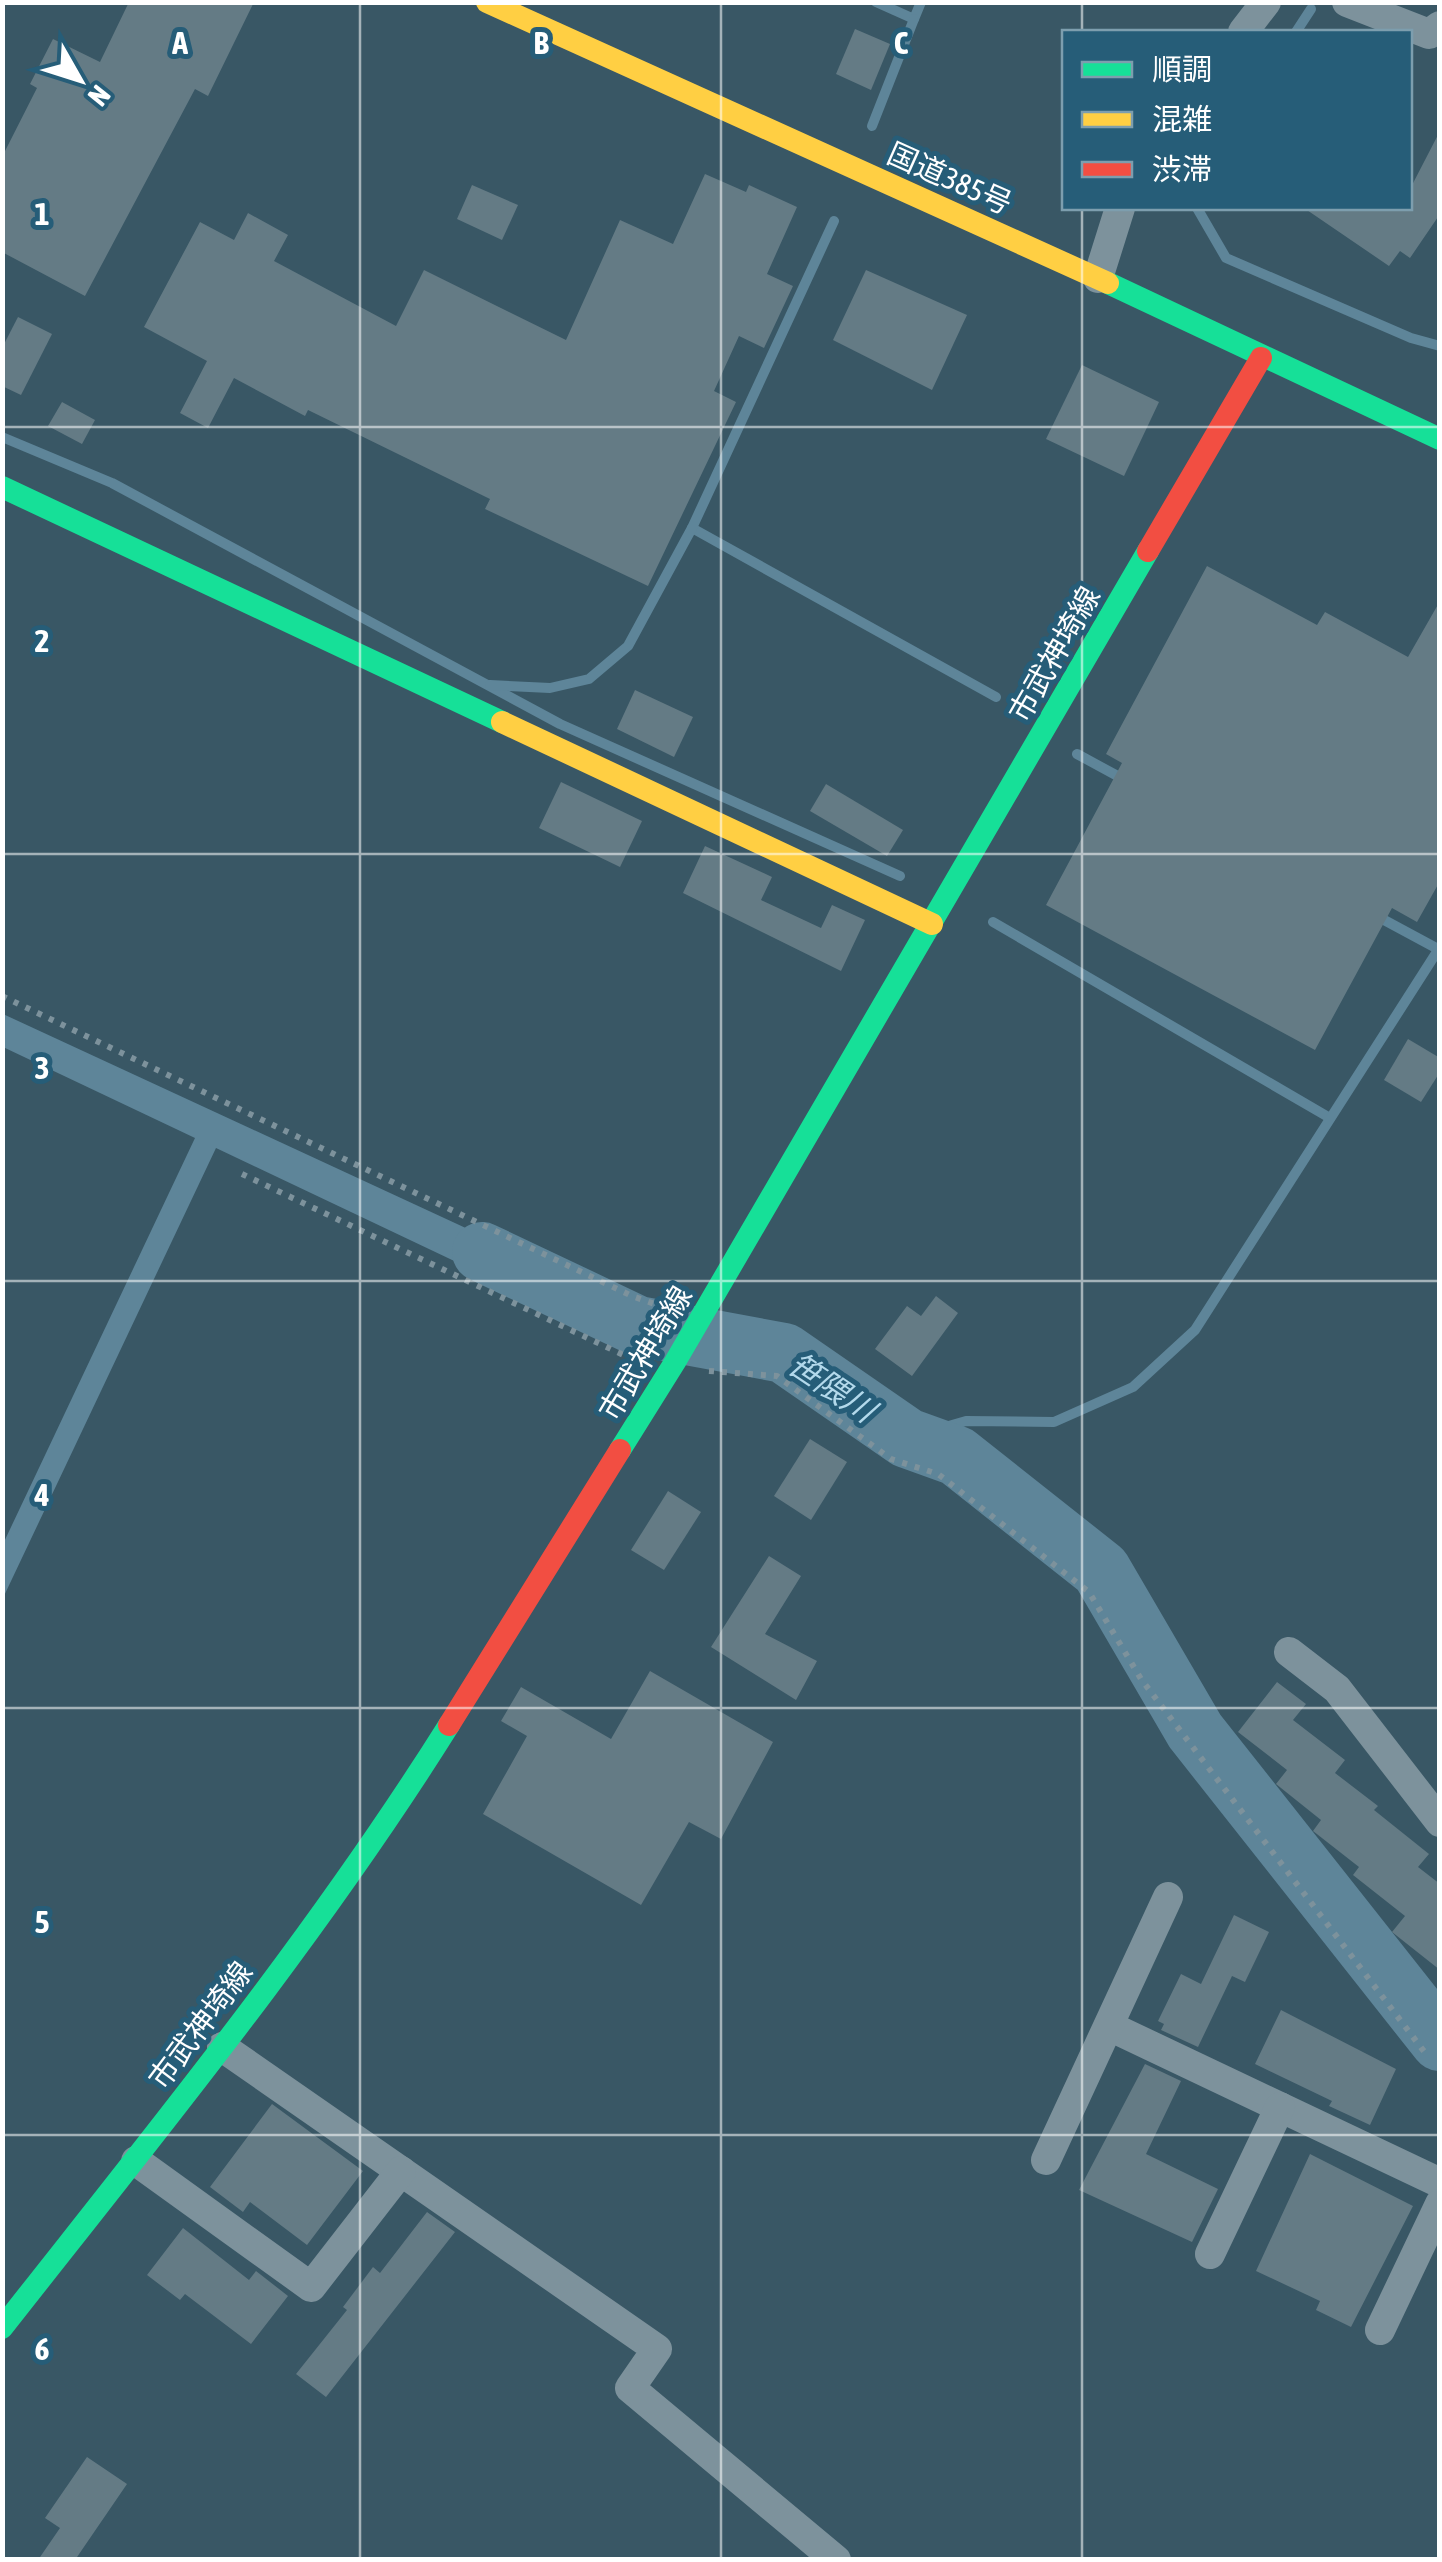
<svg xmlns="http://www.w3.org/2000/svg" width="1442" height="2562" viewBox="0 0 1442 2562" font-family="'Asap Condensed','Noto Sans JP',sans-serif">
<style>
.water{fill:#5e8599}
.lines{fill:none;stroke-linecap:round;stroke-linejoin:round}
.stream{stroke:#5e8599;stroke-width:10}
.river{stroke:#5e8599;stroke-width:60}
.building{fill:#647b85}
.path{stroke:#7d929c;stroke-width:6;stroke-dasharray:5 8;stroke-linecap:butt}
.street{stroke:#7d929c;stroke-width:30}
.fast{stroke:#16e098;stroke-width:22}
.slow{stroke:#ffcf43;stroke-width:22}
.jam{stroke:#f24e42;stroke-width:22}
.grid{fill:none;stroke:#fff;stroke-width:2.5;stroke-opacity:0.55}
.labels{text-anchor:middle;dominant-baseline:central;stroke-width:10;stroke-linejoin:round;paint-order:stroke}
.street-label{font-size:30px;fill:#fff;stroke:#265d78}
.water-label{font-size:32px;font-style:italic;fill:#b3d9eb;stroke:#265d78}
.grid-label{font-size:32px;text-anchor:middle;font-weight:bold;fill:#fff;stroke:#265d78;stroke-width:10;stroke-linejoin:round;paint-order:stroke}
</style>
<rect width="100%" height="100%" fill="#395765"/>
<path class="water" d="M 3,1014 L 561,1272 L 547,1305 L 216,1148 L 3,1598 L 3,1544 L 195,1138 L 3,1047 Z"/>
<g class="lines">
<g class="stream">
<path d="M 876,2 L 914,19 L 921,2"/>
<path d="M 1296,32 L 1311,9"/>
<path d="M 872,126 L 914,19"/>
<path d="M 1197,208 L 1226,258 L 1411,338 L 1440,346"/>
<path d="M 2,437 L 112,483 L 560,724 L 900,876"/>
<path d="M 692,528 L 996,697"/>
<path d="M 490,685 L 550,688 L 589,679 L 628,646 L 692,528 L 834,221"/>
<path d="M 1077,754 L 1125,780"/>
<path d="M 1373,914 L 1438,949"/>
<path d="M 993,922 L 1330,1118"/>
<path d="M 907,1438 L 966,1421 L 1054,1422 L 1133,1387 L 1195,1330 L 1440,947"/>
</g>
<path class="river" d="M 482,1252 L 638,1326 L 784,1353 L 907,1438 L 957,1456 L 1101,1570 L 1195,1731 L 1440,2041"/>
</g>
<g class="building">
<path d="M 129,2 L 254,2 L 208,96 L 195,89 L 85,296 L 2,252 L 2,157 L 37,88 L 30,84 L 53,39 L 100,62 Z"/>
<path d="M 855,29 L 890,44 L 871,90 L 836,74 Z"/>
<path d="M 1440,131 L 1440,214 L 1410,258 L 1400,251 L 1389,266 L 1304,208 L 1410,208 L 1410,189 Z"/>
<path d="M 705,174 L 746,192 L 749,185 L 797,207 L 767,274 L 793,286 L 764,348 L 739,336 L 714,391 L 736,402 L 648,586 L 485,509 L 490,499 L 308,410 L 305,416 L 234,378 L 208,428 L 180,413 L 207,361 L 144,327 L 200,222 L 234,240 L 248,213 L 288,235 L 274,261 L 396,326 L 424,270 L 566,340 L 620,220 L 673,244 Z"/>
<path d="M 472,185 L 518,205 L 502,240 L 457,219 Z"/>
<path d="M 866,270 L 967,315 L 932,390 L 833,340 Z"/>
<path d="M 18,317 L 52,334 L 21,395 L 2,386 L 2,348 Z"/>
<path d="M 1082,365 L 1159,402 L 1124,476 L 1046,439 Z"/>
<path d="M 62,402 L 95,420 L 82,444 L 48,426 Z"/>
<path d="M 1207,566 L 1317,625 L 1325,612 L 1408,657 L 1440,601 L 1440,881 L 1417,922 L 1392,908 L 1315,1050 L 1046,905 L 1122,763 L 1106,754 Z"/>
<path d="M 635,690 L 693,717 L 674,757 L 617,729 Z"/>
<path d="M 561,782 L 642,821 L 620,867 L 539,828 Z"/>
<path d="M 826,784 L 903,830 L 887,856 L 810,811 Z"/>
<path d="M 705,846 L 772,877 L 761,900 L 821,928 L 832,905 L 865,920 L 841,971 L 683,893 Z"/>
<path d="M 1408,1039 L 1440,1058 L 1440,1072 L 1421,1102 L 1384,1080 Z"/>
<path d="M 936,1296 L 958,1313 L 912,1376 L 875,1349 L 907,1306 L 921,1316 Z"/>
<path d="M 810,1439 L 847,1462 L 811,1520 L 774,1496 Z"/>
<path d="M 668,1491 L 701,1512 L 664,1570 L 631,1550 Z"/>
<path d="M 769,1556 L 801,1576 L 765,1634 L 817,1661 L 796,1700 L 711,1647 Z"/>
<path d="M 650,1671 L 773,1742 L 721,1839 L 689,1822 L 641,1905 L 483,1814 L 527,1736 L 501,1721 L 521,1687 L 611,1739 Z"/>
<path d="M 1277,1682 L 1306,1704 L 1293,1720 L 1345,1760 L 1335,1773 L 1378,1806 L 1374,1810 L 1429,1854 L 1418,1867 L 1440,1884 L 1440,1970 L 1392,1932 L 1405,1916 L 1353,1875 L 1359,1867 L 1313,1831 L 1321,1820 L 1276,1784 L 1287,1770 L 1238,1732 Z"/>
<path d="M 1234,1915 L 1269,1932 L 1245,1982 L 1232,1976 L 1198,2047 L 1161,2030 L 1164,2024 L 1158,2021 L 1181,1974 L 1201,1984 Z"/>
<path d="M 1281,2010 L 1396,2069 L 1370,2125 L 1329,2106 L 1332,2101 L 1255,2064 Z"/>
<path d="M 1145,2064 L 1181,2081 L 1146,2154 L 1218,2189 L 1192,2242 L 1079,2190 Z"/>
<path d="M 272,2104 L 363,2171 L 307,2245 L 250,2202 L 243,2212 L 210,2187 Z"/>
<path d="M 1310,2154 L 1413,2206 L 1351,2327 L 1316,2310 L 1320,2301 L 1256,2271 Z"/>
<path d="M 427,2212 L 455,2232 L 326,2397 L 296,2374 L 347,2310 L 343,2307 L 373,2267 L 380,2273 Z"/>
<path d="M 183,2228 L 249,2280 L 256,2271 L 288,2296 L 251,2344 L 185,2294 L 180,2300 L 147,2275 Z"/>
<path d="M 87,2457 L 127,2484 L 75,2560 L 38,2560 L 60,2528 L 45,2518 Z"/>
</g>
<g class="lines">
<g class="path">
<path d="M 2,996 L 632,1296 L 666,1308"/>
<path d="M 242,1174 L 634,1360"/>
<path d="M 709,1371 L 777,1376 L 891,1459 L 938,1474 L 1089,1592 L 1141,1679 L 1426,2054"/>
</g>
<g class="street">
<path d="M 1347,2 L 1429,34 L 1440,26"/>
<path d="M 1243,32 L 1266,2"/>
<path d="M 1098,278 L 1120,208"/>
<path d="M 1289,1652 L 1337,1689 L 1440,1822"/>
<path d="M 1109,2026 L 1440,2183"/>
<path d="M 222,2047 L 657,2349 L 630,2388 L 836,2560"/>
<path d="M 1046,2160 L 1168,1897"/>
<path d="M 136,2161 L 311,2287 L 401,2171"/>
<path d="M 1210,2254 L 1280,2107"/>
<path d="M 1380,2330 L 1440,2204"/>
</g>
<g class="fast">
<path d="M 1108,283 L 1440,439"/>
<path d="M 2,487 L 502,722"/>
<path d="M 620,1450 L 675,1362 L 1148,551"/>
<path d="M 2,2328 C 156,2132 316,1937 449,1725"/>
</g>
<g class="slow">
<path d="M 487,2 L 1108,283"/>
<path d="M 502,722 L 932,924"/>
</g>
<g class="jam">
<path d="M 1148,551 L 1261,358"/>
<path d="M 449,1725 L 620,1450"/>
</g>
</g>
<path class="grid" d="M 360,2 L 360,2560M 721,2 L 721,2560M 1082,2 L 1082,32M 1082,208 L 1082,2560M 2,427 L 1440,427M 2,854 L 1440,854M 2,1281 L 1440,1281M 2,1708 L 1440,1708M 2,2135 L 1440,2135"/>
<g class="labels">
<g class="street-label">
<text transform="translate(950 178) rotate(24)">国道385号</text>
<text transform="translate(1054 654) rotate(-60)">市武神埼線</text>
<text transform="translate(645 1353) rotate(-59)">市武神埼線</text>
<text transform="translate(200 2025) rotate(-53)">市武神埼線</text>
</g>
<g class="water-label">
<text transform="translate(832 1387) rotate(34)">笹隈川</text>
</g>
</g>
<g class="grid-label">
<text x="180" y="54">A</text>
<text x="541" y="54">B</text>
<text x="901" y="54">C</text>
<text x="42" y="225">1</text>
<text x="42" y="652">2</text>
<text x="42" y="1079">3</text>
<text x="42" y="1506">4</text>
<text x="42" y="1933">5</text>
<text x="42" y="2360">6</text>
</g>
<rect width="1442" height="2562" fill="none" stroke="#ffffff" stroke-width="10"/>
<rect x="1062" y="30" width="350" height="180" fill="#265d78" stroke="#7d9eae" stroke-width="2.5"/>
<rect x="1082" y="62" width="50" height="15" fill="#16e098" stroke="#7d9eae" stroke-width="2.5"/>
<text x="1152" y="80" font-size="30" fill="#ffffff">順調</text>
<rect x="1082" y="112" width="50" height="15" fill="#ffcf43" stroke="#7d9eae" stroke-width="2.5"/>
<text x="1152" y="130" font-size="30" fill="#ffffff">混雑</text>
<rect x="1082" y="162" width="50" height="15" fill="#f24e42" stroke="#7d9eae" stroke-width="2.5"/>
<text x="1152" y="180" font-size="30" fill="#ffffff">渋滞</text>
<g transform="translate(80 80) rotate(129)" stroke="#265d78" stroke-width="8" paint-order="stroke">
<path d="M0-8L18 38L0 25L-18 38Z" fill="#ffffff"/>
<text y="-15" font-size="28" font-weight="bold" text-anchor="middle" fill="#ffffff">N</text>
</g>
</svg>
